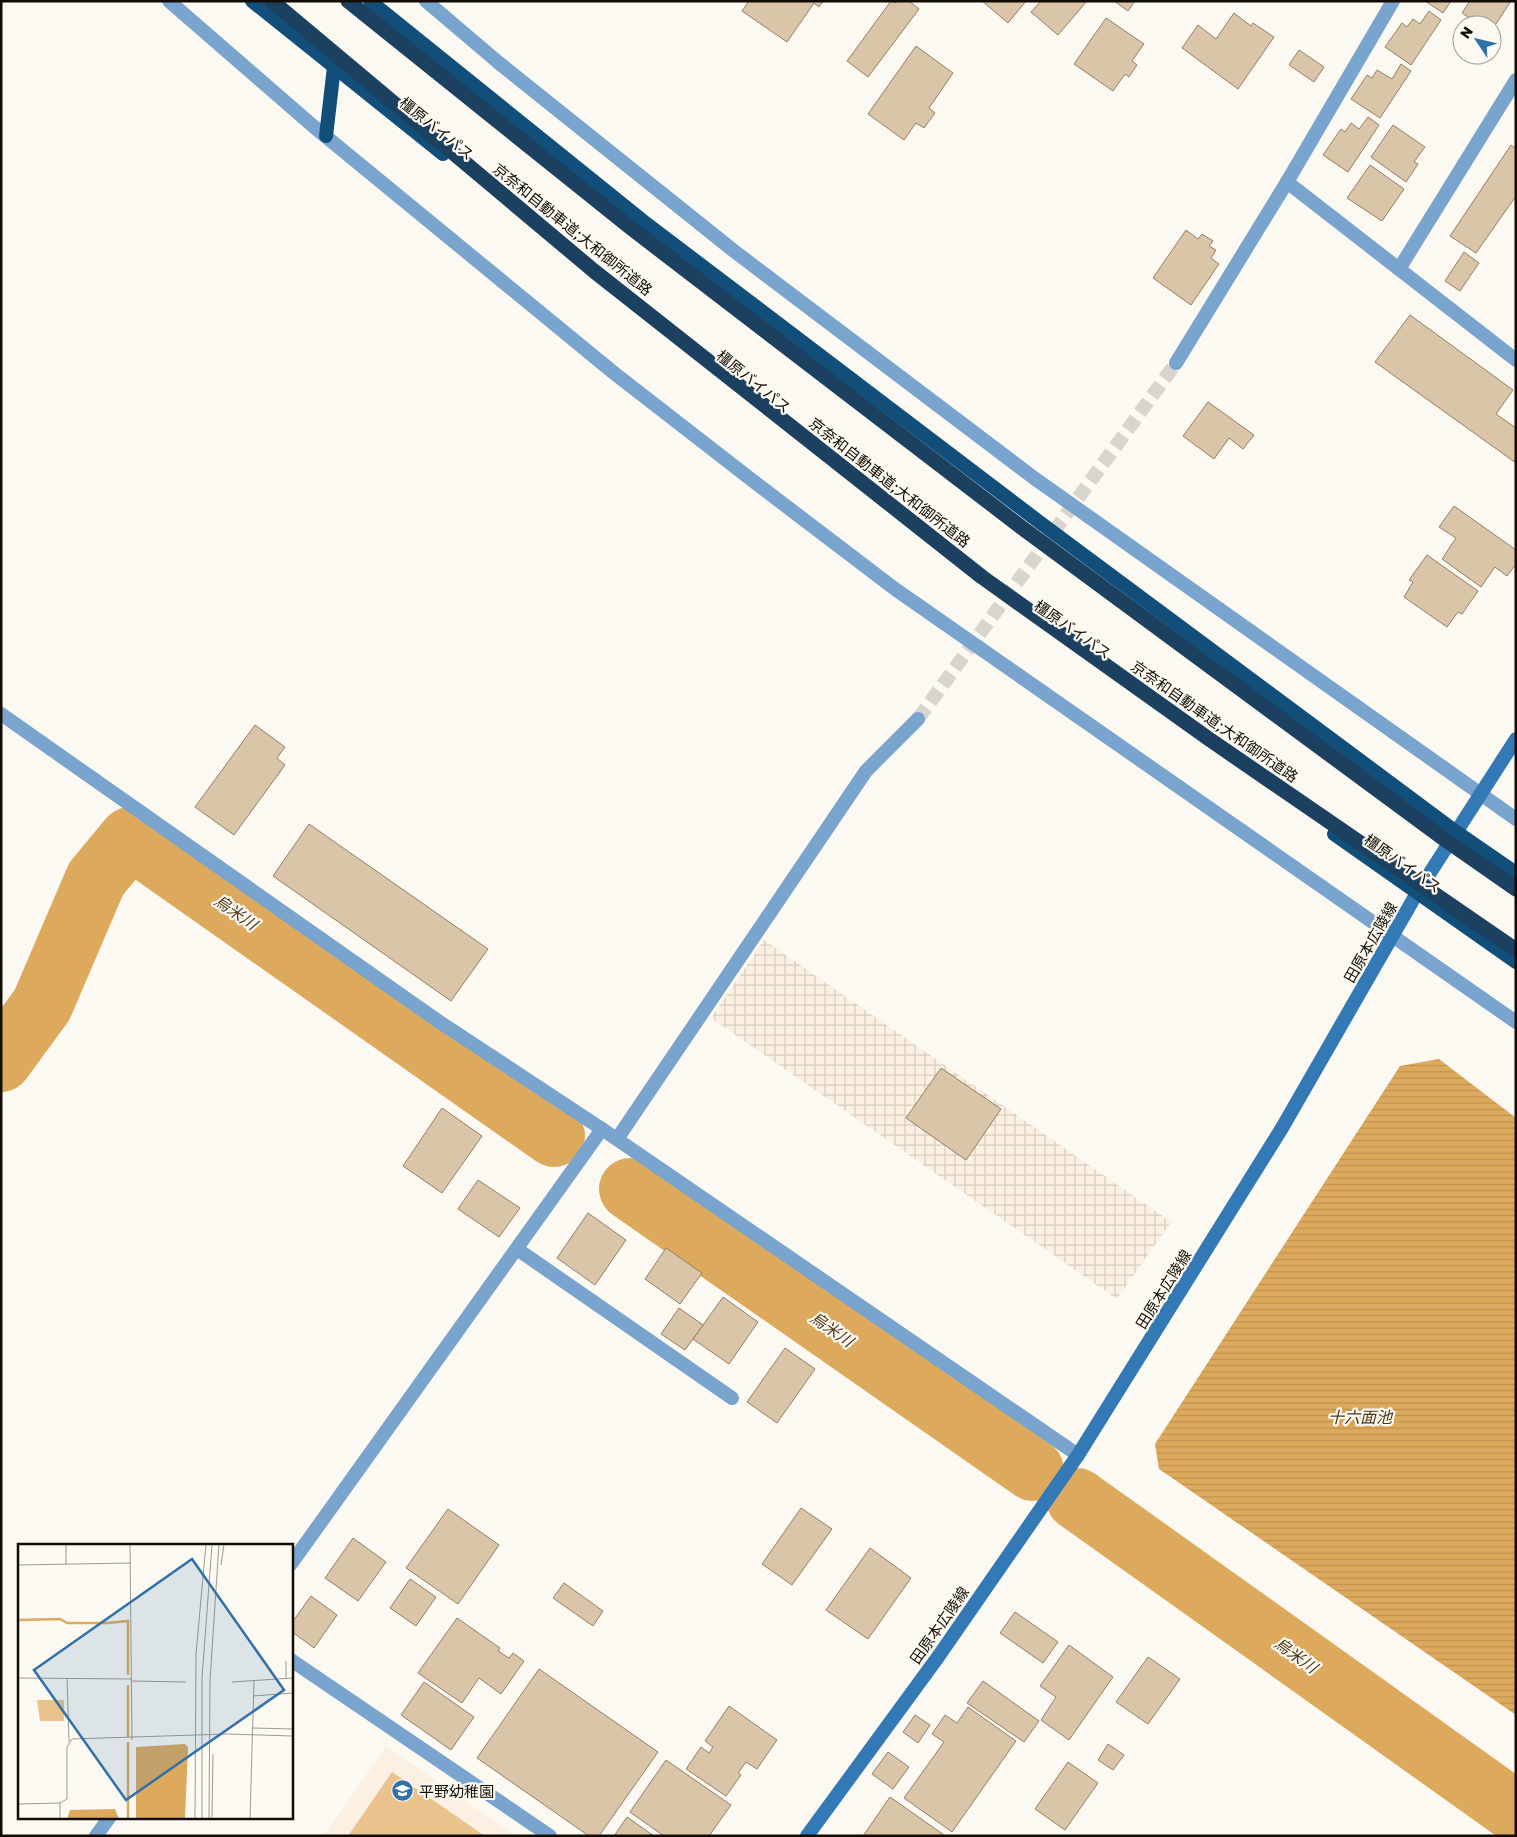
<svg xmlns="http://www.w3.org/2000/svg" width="1517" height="1837" viewBox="0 0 1517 1837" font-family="'Golos Text','Noto Sans JP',sans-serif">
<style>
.built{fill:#fbf0e2}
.industrial{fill:url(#industrial-grid)}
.park{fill:#e9c38b}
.water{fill:url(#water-rules)}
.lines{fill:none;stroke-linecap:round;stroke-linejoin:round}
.river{stroke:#ddaa5d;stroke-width:62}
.building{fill:#dac5a8;stroke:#938064}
.minor-tunnel{stroke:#d9d5ce;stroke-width:14;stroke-dasharray:14 7;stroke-linecap:butt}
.service{stroke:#78a4ce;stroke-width:14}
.minor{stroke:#78a4ce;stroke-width:14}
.tertiary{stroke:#78a4ce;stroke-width:14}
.secondary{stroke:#3279b6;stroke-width:14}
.trunk{stroke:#124e7a;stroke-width:14}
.motorway{stroke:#1c4160;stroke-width:15}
.labels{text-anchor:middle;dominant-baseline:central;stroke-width:4.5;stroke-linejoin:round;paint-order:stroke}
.street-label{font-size:15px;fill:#130c03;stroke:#fcf8f2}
.poi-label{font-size:15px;fill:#130c03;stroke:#fcf8f2;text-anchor:start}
.water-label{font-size:16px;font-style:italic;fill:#4c3715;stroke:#fcf8f2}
.inset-river{fill:none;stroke:#ddaa5d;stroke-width:2.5}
.inset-road{fill:none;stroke:#9f9a92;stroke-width:1}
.view{fill:#3171a8;fill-opacity:0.15;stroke:#3171a8;stroke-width:2.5}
.inset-edge{fill:none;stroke:#130c03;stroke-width:2.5}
</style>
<defs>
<pattern id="industrial-grid" width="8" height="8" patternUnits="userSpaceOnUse" patternTransform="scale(1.25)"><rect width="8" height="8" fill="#fbf0e2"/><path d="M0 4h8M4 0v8" fill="none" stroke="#d6cdc0"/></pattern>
<pattern id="water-rules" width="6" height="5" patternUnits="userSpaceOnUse" patternTransform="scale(1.25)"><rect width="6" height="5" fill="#ddaa5d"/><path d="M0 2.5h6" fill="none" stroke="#bd914f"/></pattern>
</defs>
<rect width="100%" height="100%" fill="#fcf8f2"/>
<path class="built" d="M 386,1746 L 516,1836 L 324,1836 Z"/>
<path class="industrial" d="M 764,940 L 1171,1222 L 1117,1299 L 711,1018 Z"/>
<path class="park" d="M 392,1772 L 485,1836 L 348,1836 Z"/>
<path class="water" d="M 1439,1059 L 1516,1118 L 1516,1715 L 1159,1469 L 1155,1444 L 1400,1066 Z"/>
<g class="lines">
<g class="river">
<path d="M 1,1061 L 42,1005 L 96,879 L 130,838 L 554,1136"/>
<path d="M 630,1189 L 1033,1470"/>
<path d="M 1077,1499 L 1516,1812"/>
</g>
</g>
<g class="building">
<path d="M 749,1 L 823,1 L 819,7 L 814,3 L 787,42 L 742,11 Z"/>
<path d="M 891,1 L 895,3 L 897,1 L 909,1 L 919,9 L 868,77 L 847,61 Z"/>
<path d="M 982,1 L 1026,1 L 1008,23 Z"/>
<path d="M 1041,1 L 1087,1 L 1058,35 L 1031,12 Z"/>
<path d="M 1114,1 L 1135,1 L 1128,11 Z"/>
<path d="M 1425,1 L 1451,1 L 1443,13 Z"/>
<path d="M 1470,1 L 1511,1 L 1492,30 L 1492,25 L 1480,25 L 1462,13 Z"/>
<path d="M 1429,11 L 1441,20 L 1411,65 L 1385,47 L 1402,23 L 1407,27 L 1413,19 L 1420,24 Z"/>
<path d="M 1234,13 L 1251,26 L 1253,23 L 1274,37 L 1238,89 L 1182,48 L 1198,25 L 1216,39 Z"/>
<path d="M 1106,18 L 1144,44 L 1132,61 L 1137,65 L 1129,77 L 1125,74 L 1113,91 L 1074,64 Z"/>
<path d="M 916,46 L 953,73 L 929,108 L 935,113 L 924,128 L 916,123 L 904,140 L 868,114 Z"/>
<path d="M 1299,50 L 1324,67 L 1314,82 L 1289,65 Z"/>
<path d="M 1401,64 L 1411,71 L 1380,118 L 1351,99 L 1367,75 L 1372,78 L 1377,70 L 1392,79 Z"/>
<path d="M 1368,117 L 1379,125 L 1348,172 L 1323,155 L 1341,129 L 1345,132 L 1351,123 L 1359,129 Z"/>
<path d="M 1393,125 L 1425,147 L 1414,162 L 1418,164 L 1406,182 L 1371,157 Z"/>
<path d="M 1511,145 L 1516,149 L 1516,196 L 1476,253 L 1450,236 Z"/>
<path d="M 1370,165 L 1404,189 L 1382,221 L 1347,198 Z"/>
<path d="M 1186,230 L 1198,239 L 1202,234 L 1213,241 L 1209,246 L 1216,250 L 1211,258 L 1219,264 L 1191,305 L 1153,278 Z"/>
<path d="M 1464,252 L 1479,263 L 1460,291 L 1445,281 Z"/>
<path d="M 1410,315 L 1513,390 L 1496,414 L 1516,428 L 1516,463 L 1375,362 Z"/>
<path d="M 1208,402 L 1254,435 L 1243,449 L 1229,438 L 1214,459 L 1183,436 Z"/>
<path d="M 1454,506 L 1516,550 L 1516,564 L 1507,576 L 1495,567 L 1481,587 L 1442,559 L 1456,538 L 1439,527 Z"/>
<path d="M 1427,555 L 1478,591 L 1462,614 L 1458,612 L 1447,627 L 1404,597 L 1413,582 L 1409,580 Z"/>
<path d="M 255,725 L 285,747 L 277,758 L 285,765 L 234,835 L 195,807 Z"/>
<path d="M 309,824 L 488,949 L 451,1001 L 273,876 Z"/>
<path d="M 941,1068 L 1001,1109 L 966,1160 L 906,1118 Z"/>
<path d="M 442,1108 L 482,1136 L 442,1193 L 403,1166 Z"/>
<path d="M 478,1180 L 520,1208 L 499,1237 L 458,1209 Z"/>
<path d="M 588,1213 L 626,1240 L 595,1285 L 557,1258 Z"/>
<path d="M 666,1248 L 702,1273 L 680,1304 L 645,1279 Z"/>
<path d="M 723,1297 L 758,1322 L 729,1364 L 693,1339 Z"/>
<path d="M 679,1308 L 703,1325 L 685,1350 L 661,1334 Z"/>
<path d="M 785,1348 L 815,1369 L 777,1423 L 747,1402 Z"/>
<path d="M 801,1508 L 832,1529 L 792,1585 L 762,1564 Z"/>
<path d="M 448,1509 L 499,1545 L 458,1604 L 406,1568 Z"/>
<path d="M 353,1538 L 386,1562 L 358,1601 L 325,1578 Z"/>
<path d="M 870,1548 L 911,1578 L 868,1639 L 826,1610 Z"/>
<path d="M 410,1579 L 436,1597 L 416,1626 L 390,1608 Z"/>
<path d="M 564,1583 L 603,1611 L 593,1626 L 553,1598 Z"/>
<path d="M 311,1596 L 337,1615 L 314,1648 L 291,1631 L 291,1624 Z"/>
<path d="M 1015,1612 L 1058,1642 L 1043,1663 L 1000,1633 Z"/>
<path d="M 457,1618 L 500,1648 L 498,1651 L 509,1658 L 513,1653 L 524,1661 L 501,1694 L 479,1678 L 462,1703 L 418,1673 Z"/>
<path d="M 1069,1645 L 1113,1677 L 1069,1740 L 1041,1720 L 1056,1697 L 1040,1686 Z"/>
<path d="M 1148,1657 L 1180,1679 L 1148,1724 L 1116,1702 Z"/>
<path d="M 539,1669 L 658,1752 L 599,1836 L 589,1836 L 477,1758 Z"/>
<path d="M 983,1681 L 1039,1721 L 1024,1742 L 967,1703 Z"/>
<path d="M 424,1682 L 474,1717 L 451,1750 L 401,1715 Z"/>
<path d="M 729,1706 L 777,1740 L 757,1769 L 746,1762 L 738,1773 L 741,1775 L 726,1796 L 686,1769 L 701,1747 L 709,1753 L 713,1747 L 705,1741 Z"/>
<path d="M 968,1707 L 1016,1741 L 952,1832 L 904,1798 L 944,1742 L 932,1734 L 945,1715 L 957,1723 Z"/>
<path d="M 915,1715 L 930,1725 L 918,1743 L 903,1732 Z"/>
<path d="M 1108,1744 L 1124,1755 L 1113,1770 L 1098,1760 Z"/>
<path d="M 888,1752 L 909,1767 L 893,1789 L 872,1774 Z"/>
<path d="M 666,1760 L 731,1805 L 709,1836 L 664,1836 L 630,1812 Z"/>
<path d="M 1068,1762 L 1098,1783 L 1065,1830 L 1035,1809 Z"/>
<path d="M 890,1797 L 944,1835 L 943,1836 L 863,1836 Z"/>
<path d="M 627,1817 L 654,1836 L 614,1836 Z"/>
</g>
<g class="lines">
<path class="minor-tunnel" d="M 918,719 L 1176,363"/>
<path class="service" d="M 517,1249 L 732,1398"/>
<g class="minor">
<path d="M 169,1 L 313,126 L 614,373 L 757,484 L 895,589 L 1516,1022"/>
<path d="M 426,1 L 499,63 L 734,251 L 1034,478 L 1516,819"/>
<path d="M 1287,182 L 1516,360"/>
<path d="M 1399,269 L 1516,80"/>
<path d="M 1176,363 L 1287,182 L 1393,1"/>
<path d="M 1,714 L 438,1021 L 602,1129 L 1078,1455"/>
<path d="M 617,1139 L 866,771 L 918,719"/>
<path d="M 291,1660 L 550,1836"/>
</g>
<g class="tertiary">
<path d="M 291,1564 L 602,1129"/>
<path d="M 96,1836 L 109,1818"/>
</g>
<path class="secondary" d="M 807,1836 L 938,1657 L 1078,1455 L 1282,1128 L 1417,893 L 1516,739"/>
<g class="trunk">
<path d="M 252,1 L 443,154"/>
<path d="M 370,1 L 643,221 L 1038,521 L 1455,831 L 1516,873"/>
<path d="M 326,136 L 334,67"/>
<path d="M 1334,834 L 1516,962"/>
</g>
<g class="motorway">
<path d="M 272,1 L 594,271 L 982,577 L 1209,739 L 1516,950"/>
<path d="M 348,1 L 631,228 L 1021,527 L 1440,836 L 1516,889"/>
</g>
</g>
<defs>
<symbol id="school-disc" viewBox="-11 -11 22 22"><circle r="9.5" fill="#3171a8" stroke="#fcf8f2"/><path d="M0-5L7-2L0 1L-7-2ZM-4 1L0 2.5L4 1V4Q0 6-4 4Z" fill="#fff"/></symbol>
</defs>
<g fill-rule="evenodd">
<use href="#school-disc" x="390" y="1778" width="25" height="25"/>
</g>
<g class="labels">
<g class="street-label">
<text transform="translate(437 128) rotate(39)">橿原バイパス</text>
<text transform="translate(573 229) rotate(39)">京奈和自動車道;大和御所道路</text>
<text transform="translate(754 381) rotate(39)">橿原バイパス</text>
<text transform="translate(890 482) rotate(38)">京奈和自動車道;大和御所道路</text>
<text transform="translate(1073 629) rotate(35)">橿原バイパス</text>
<text transform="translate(1215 721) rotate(35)">京奈和自動車道;大和御所道路</text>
<text transform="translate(1403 863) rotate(35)">橿原バイパス</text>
<text transform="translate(1370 942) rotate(-60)">田原本広陵線</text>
<text transform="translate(1163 1289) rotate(-58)">田原本広陵線</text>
<text transform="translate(939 1625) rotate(-55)">田原本広陵線</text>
</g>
<g class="poi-label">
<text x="419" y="1791">平野幼稚園</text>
</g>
<g class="water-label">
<text transform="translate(236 912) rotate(35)">烏米川</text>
<text transform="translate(832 1329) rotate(35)">烏米川</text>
<text x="1360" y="1417">十六面池</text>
<text transform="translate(1296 1655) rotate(36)">烏米川</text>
</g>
</g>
<g transform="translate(18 1544)">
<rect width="275" height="275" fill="#fcf8f2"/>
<path d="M 19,156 L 46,156 L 46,177 L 22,177 Z" fill="#e9c38b"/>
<path d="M 167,200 L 170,203 L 167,275 L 118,275 L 118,203 ZM 97,265 L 101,275 L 49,275 L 52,266 Z" fill="#ddaa5d"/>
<path class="inset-river" d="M 0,76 L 42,75 L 49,79 L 90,79 L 110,77 L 110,131M 110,141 L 110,193M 110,275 L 110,198"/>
<path class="inset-road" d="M 48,0 L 48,20M 112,0 L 114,196M 0,21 L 113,19M 203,21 L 206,0M 0,134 L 114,135M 49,134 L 51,198M 268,134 L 268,117M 114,137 L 168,138M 214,138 L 275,134M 235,152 L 275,149M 234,184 L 275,185M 0,260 L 42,259 L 49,255 L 49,203 L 54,195 L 208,190 L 275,192M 194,273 L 195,210M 42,275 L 42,259M 177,275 L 178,110 L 188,0M 184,275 L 184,134 L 194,0M 191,275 L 192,136 L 201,0M 232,275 L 236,137"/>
<path class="view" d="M 174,15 L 266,146 L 108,256 L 16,126 Z"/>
<rect width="275" height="275" class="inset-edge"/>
</g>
<rect width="1517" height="1837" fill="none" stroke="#130c03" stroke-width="5"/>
<g transform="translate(1477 40) rotate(305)"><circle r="24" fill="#fcf8f2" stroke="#9f9a92"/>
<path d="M0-4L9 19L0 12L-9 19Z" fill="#3171a8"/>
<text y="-8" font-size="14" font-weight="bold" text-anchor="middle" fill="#130c03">N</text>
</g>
</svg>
